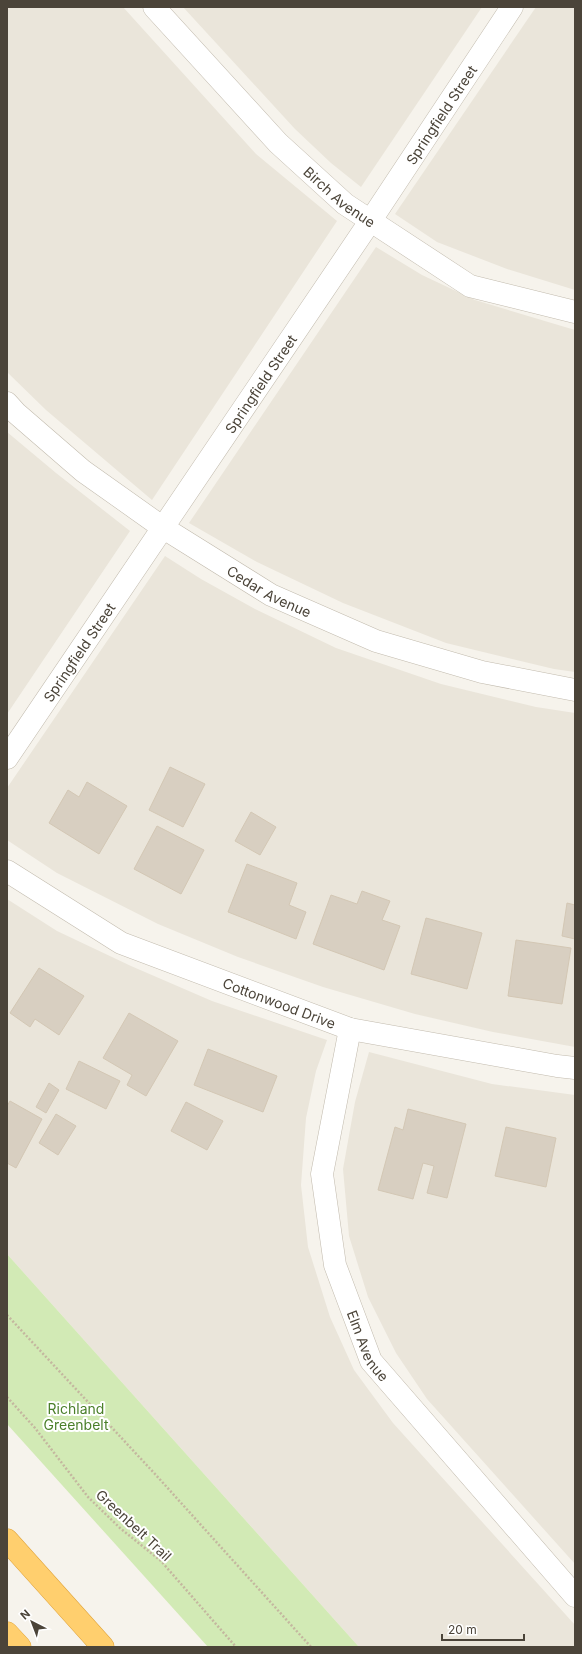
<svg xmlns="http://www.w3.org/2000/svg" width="582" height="1654" viewBox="0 0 582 1654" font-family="Inter,sans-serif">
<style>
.residential{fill:#eae5da}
.green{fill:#d2eab5}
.building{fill:#d8cfc1;stroke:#d3c7b4}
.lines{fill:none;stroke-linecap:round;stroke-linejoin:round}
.minor-casing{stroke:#c2bbae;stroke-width:23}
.highway-casing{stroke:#e0a43c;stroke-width:23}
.path{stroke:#c4b79f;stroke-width:2.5;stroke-dasharray:2 2;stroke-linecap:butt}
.minor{stroke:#fff;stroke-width:22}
.highway{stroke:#ffcf6e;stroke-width:22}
.labels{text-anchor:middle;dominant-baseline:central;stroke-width:4;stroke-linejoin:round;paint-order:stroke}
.street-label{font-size:14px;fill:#4b4439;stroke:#fff}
.park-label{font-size:14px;fill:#4a7f2a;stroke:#fff}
</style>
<rect width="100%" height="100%" fill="#f6f3ec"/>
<g class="residential">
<path d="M 7,7 L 123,7 L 256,154 L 337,221 L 152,500 L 46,410 L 7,372 Z"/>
<path d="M 183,7 L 482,7 L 361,187 L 331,163 L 295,129 Z"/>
<path d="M 536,7 L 575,7 L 575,290 L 507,269 L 437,242 L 395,214 Z"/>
<path d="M 376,247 L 422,275 L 475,300 L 575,330 L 575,672 L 554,669 L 446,643 L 343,603 L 257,562 L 189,523 Z"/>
<path d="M 7,432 L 56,473 L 130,531 L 7,714 Z"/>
<path d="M 165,556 L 201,579 L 255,609 L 336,648 L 441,684 L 536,707 L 575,713 L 575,1047 L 493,1032 L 415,1014 L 323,987 L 238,957 L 158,924 L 57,873 L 7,840 L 7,788 Z"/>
<path d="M 7,899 L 57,931 L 131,966 L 212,1001 L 327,1040 L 316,1071 L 306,1118 L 301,1185 L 308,1247 L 330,1317 L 354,1370 L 393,1423 L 575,1625 L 575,1647 L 359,1647 L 7,1254 Z"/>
<path d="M 369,1052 L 492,1084 L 575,1095 L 575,1564 L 427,1399 L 396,1353 L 368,1297 L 349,1236 L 343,1169 L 355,1102 Z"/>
</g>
<path class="green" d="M 7,1254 L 359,1647 L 208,1647 L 7,1424 Z"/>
<g class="building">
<path d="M 170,767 L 205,784 L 183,827 L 149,810 Z"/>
<path d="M 87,782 L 127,806 L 99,854 L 49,823 L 68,790 L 79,797 Z"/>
<path d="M 251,812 L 276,827 L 260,855 L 235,841 Z"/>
<path d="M 157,826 L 204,850 L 181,894 L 134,869 Z"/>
<path d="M 247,864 L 297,883 L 289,905 L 306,912 L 296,939 L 228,912 Z"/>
<path d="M 362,891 L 390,901 L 382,920 L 400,926 L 384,970 L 313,944 L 331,895 L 357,904 Z"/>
<path d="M 567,903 L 575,905 L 575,939 L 562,936 Z"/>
<path d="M 426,918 L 482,933 L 467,989 L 411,974 Z"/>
<path d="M 516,940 L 571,948 L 562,1004 L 508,996 Z"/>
<path d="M 39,968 L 84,996 L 59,1035 L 35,1019 L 30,1027 L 10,1013 Z"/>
<path d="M 129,1013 L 178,1041 L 146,1096 L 127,1085 L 132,1075 L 103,1058 Z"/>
<path d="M 208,1049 L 277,1076 L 263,1112 L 194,1085 Z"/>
<path d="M 79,1061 L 120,1081 L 106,1109 L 66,1089 Z"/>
<path d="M 49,1083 L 59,1090 L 46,1113 L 36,1107 Z"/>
<path d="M 10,1101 L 42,1119 L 16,1168 L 7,1163 L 7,1106 Z"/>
<path d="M 186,1102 L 223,1121 L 207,1150 L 171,1131 Z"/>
<path d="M 408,1109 L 466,1124 L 447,1198 L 427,1193 L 434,1166 L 423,1163 L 413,1199 L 378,1190 L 395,1127 L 403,1130 Z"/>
<path d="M 56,1114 L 76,1126 L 58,1155 L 39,1143 Z"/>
<path d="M 506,1127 L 556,1138 L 546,1187 L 495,1176 Z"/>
</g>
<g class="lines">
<defs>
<g id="minor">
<path id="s1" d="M 154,7 L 278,143 L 345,204 L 470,286 L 575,312"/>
<path id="s2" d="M 7,403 L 16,413 L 83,471 L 162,527 L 271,595 L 376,641 L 482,672 L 575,690"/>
<path id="s3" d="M 7,758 L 371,220 L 512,7"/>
<path id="s4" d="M 7,871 L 121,943 L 350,1029 L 557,1066 L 575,1068"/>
<path id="s5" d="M 350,1029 L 322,1174 L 335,1265 L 371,1361 L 575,1596"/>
</g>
<g id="highway">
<path d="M 7,1540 L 103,1647"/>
<path d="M 7,1633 L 20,1647"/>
</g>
</defs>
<use href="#minor" class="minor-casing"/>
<use href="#highway" class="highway-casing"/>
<g class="path">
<path d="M 7,1315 L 155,1474 L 311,1647"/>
<path d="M 7,1397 L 35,1428 L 88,1497 L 120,1528 L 161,1561 L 236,1647"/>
</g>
<use href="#minor" class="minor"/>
<use href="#highway" class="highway"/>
</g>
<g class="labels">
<g class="street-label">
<text stroke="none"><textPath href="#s3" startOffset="776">Springfield Street</textPath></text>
<text stroke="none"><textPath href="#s1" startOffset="266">Birch Avenue</textPath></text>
<text stroke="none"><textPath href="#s3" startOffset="452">Springfield Street</textPath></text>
<text stroke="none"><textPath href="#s2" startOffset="324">Cedar Avenue</textPath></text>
<text stroke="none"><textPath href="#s3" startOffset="128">Springfield Street</textPath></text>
<text stroke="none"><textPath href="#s4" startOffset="304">Cottonwood Drive</textPath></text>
<text stroke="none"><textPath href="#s5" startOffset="327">Elm Avenue</textPath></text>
<text transform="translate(134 1525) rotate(43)">Greenbelt Trail</text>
</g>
<g class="park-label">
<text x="76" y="1408">Richland<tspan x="76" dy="16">Greenbelt</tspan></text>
</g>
</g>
<rect width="582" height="1654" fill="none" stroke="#4b4439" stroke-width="16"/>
<g transform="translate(32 1622) rotate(318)" stroke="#ffffff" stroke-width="3" paint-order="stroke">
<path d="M0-3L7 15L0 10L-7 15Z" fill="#4b4439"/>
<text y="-6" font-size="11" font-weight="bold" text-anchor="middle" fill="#4b4439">N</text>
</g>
<path d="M442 1634v6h82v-6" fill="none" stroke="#4b4439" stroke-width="2"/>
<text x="448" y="1634" font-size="12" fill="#4b4439" stroke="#ffffff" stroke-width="3" paint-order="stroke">20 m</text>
</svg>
